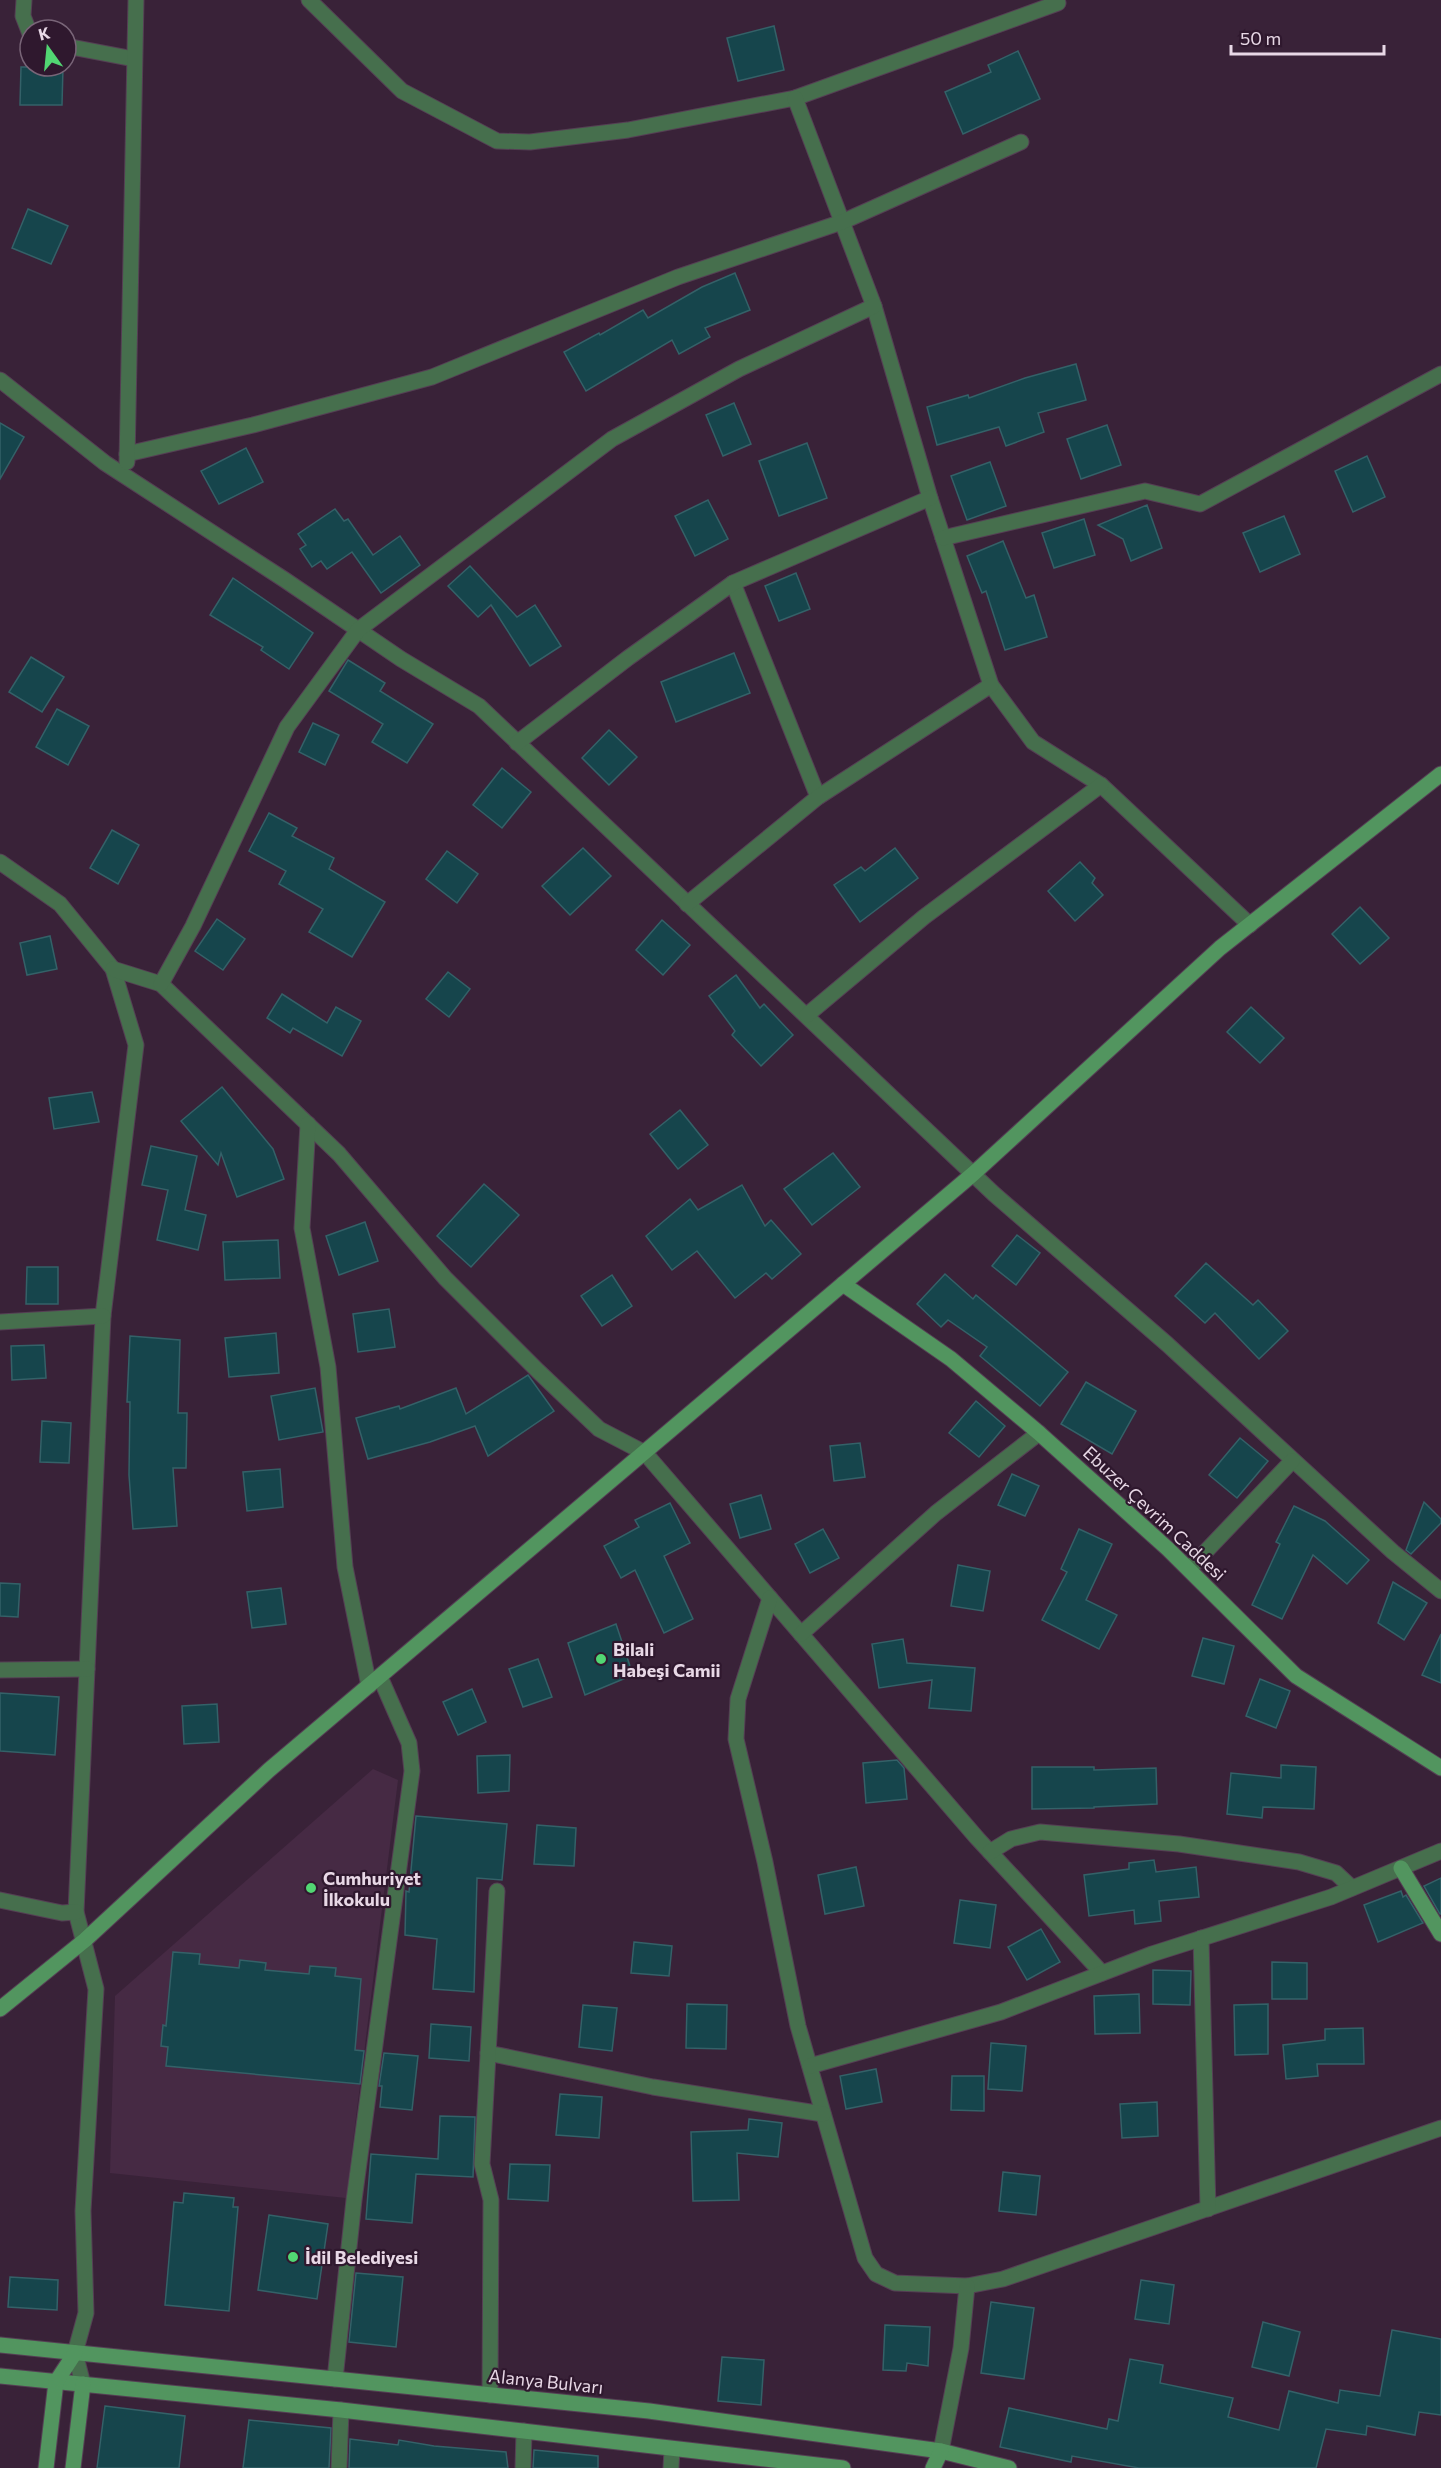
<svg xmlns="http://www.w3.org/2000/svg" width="1441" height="2468" viewBox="0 0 1441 2468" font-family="Commissioner,sans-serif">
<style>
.built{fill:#462a44}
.building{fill:#16454c;stroke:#346168;stroke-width:1.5}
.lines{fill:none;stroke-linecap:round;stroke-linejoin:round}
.street-casing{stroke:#553f54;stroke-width:17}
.secondary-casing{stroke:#553f54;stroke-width:17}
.street{stroke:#466f4d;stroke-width:15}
.secondary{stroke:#52955f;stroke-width:15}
.poi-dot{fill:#52d673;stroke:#2f182e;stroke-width:2}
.labels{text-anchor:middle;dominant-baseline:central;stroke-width:4.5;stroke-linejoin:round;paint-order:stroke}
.street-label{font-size:18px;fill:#e8d8e6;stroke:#2f182e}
.poi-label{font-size:18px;font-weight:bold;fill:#e8d8e6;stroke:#2f182e;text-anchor:start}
</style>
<rect width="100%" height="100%" fill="#392238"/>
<path class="built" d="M 373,1769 L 398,1780 L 346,2198 L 110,2173 L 115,1996 Z"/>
<g class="building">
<path d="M 774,26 L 784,70 L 738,81 L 727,38 Z"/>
<path d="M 1018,51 L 1040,99 L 963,134 L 945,92 L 991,72 L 988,65 Z"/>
<path d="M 21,67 L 63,67 L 62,105 L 20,105 Z"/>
<path d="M 28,209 L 68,226 L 51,264 L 12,248 Z"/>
<path d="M 735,273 L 750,310 L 705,328 L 710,337 L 679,354 L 672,340 L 586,391 L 564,352 L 599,333 L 600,335 L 643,310 L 648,318 L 702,287 Z"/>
<path d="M 1076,364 L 1086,400 L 1038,413 L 1044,432 L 1006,446 L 999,427 L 937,445 L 927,407 L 968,395 L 969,398 L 1025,378 Z"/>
<path d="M 734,403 L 751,444 L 723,456 L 706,415 Z"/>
<path d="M 0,423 L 24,437 L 0,479 Z"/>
<path d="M 1107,425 L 1121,465 L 1081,479 L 1067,439 Z"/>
<path d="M 807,443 L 827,498 L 779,516 L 759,461 Z"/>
<path d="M 246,448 L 263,482 L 219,504 L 201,471 Z"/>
<path d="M 1367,456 L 1385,497 L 1353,512 L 1335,471 Z"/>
<path d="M 990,462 L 1006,506 L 967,520 L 951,476 Z"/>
<path d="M 708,500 L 728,539 L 695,556 L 675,516 Z"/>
<path d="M 1147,505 L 1162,548 L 1131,561 L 1123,539 L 1098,525 Z"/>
<path d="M 335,509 L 344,521 L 348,519 L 373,555 L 400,536 L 420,565 L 381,593 L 352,552 L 327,569 L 321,561 L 312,567 L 300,549 L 306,545 L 298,534 Z"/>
<path d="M 1284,516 L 1300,554 L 1260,572 L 1243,533 Z"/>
<path d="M 1084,519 L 1095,555 L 1054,568 L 1042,533 Z"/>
<path d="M 1003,541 L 1026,598 L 1034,595 L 1047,637 L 1005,650 L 986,591 L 982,593 L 967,556 Z"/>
<path d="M 470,566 L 517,617 L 535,605 L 561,646 L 530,666 L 491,605 L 478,617 L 448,586 Z"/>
<path d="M 796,573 L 810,609 L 779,621 L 765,586 Z"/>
<path d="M 233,578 L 313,633 L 289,669 L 261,650 L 263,647 L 210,615 Z"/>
<path d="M 734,653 L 750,693 L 676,722 L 661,682 Z"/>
<path d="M 31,657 L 64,677 L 42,712 L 9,692 Z"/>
<path d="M 348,660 L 385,683 L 380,691 L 433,724 L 407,763 L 372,742 L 383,724 L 329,691 Z"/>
<path d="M 57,709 L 89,726 L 68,765 L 36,747 Z"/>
<path d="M 313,723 L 339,735 L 325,765 L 299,752 Z"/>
<path d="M 609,730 L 637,757 L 609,785 L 582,758 Z"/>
<path d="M 502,768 L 531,792 L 502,828 L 473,805 Z"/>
<path d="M 269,813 L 297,828 L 292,836 L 334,858 L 329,869 L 385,902 L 352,957 L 309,932 L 323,909 L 279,884 L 286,871 L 249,851 Z"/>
<path d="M 112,830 L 139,845 L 118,884 L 90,868 Z"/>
<path d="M 583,848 L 611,876 L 570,915 L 542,886 Z"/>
<path d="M 895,848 L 918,878 L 860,922 L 834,885 L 861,867 L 865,871 Z"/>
<path d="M 447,851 L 478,874 L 457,903 L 426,879 Z"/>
<path d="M 1080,862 L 1095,878 L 1092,883 L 1103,895 L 1075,921 L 1048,891 Z"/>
<path d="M 1360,907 L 1389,938 L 1360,964 L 1332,934 Z"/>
<path d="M 217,919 L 245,939 L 223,970 L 195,951 Z"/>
<path d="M 662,920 L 690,945 L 663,975 L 636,950 Z"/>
<path d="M 50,936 L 57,969 L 27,975 L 20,943 Z"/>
<path d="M 448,972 L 470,989 L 449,1017 L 426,999 Z"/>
<path d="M 736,975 L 760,1008 L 764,1004 L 793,1035 L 761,1066 L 732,1035 L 735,1031 L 709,996 Z"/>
<path d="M 282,994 L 327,1023 L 336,1007 L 361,1021 L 342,1056 L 293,1028 L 290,1033 L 267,1018 Z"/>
<path d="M 1251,1007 L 1284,1038 L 1260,1063 L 1227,1032 Z"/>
<path d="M 222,1087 L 273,1149 L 284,1179 L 237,1197 L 221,1153 L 218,1165 L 181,1121 Z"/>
<path d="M 92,1092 L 99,1122 L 54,1129 L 49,1098 Z"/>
<path d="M 680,1110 L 708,1145 L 678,1169 L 650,1134 Z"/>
<path d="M 151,1146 L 197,1156 L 185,1210 L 206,1215 L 198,1250 L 157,1240 L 168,1190 L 142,1185 Z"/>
<path d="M 833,1153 L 860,1187 L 812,1225 L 784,1189 Z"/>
<path d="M 484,1184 L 519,1215 L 471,1267 L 437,1236 Z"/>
<path d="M 742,1185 L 765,1226 L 771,1220 L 801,1254 L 772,1279 L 766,1273 L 735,1298 L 697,1251 L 672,1270 L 646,1236 L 690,1199 L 698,1210 Z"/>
<path d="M 365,1222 L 378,1261 L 339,1275 L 326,1236 Z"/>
<path d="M 1017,1235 L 1040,1253 L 1016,1285 L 992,1266 Z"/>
<path d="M 278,1240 L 280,1278 L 225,1280 L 223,1242 Z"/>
<path d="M 1206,1263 L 1253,1305 L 1258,1300 L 1288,1331 L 1259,1359 L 1215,1313 L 1205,1323 L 1175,1296 Z"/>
<path d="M 27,1267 L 58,1267 L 58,1304 L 26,1304 Z"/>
<path d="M 945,1274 L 973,1299 L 976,1295 L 1068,1372 L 1040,1406 L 980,1356 L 987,1347 L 948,1320 L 941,1327 L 917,1304 Z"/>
<path d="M 612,1275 L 632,1306 L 602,1326 L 581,1296 Z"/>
<path d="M 389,1309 L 395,1347 L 358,1352 L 353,1314 Z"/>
<path d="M 276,1333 L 279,1373 L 229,1377 L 225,1338 Z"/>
<path d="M 130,1336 L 180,1340 L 178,1413 L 187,1413 L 186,1468 L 173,1468 L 177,1526 L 133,1529 L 129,1475 L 130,1402 L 127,1402 Z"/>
<path d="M 44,1345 L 46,1378 L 12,1380 L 11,1346 Z"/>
<path d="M 528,1375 L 554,1411 L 488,1456 L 475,1426 L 430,1442 L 368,1459 L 356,1418 L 399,1406 L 400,1409 L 456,1388 L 466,1414 Z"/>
<path d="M 1086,1382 L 1136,1411 L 1112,1454 L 1061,1424 Z"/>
<path d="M 315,1388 L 323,1432 L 279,1440 L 271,1396 Z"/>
<path d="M 976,1401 L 1005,1426 L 979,1457 L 949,1433 Z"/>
<path d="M 42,1421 L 71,1423 L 69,1463 L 40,1462 Z"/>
<path d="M 1240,1438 L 1268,1461 L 1237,1498 L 1209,1475 Z"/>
<path d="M 860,1443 L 865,1477 L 834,1481 L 830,1446 Z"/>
<path d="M 280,1469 L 283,1507 L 247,1511 L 243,1472 Z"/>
<path d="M 1012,1474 L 1039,1486 L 1025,1516 L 998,1505 Z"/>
<path d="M 761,1495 L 771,1529 L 740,1538 L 730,1504 Z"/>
<path d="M 1424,1502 L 1441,1519 L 1441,1523 L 1411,1554 L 1406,1550 Z"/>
<path d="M 670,1503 L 690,1543 L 664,1556 L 693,1619 L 664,1633 L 635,1570 L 621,1578 L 604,1546 L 639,1527 L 635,1520 Z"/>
<path d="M 1294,1506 L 1325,1521 L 1369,1560 L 1347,1584 L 1313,1555 L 1282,1619 L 1252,1605 L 1280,1544 L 1276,1542 Z"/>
<path d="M 823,1529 L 839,1558 L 810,1573 L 795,1544 Z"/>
<path d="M 1079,1529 L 1112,1544 L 1086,1600 L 1117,1615 L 1099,1649 L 1042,1620 L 1067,1572 L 1061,1569 Z"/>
<path d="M 958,1565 L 990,1571 L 983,1611 L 951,1606 Z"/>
<path d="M 1393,1582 L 1427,1603 L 1404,1640 L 1378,1623 Z"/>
<path d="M 0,1583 L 20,1584 L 18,1617 L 0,1616 Z"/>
<path d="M 281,1588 L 286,1624 L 252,1628 L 247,1592 Z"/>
<path d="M 616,1624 L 633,1675 L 585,1695 L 568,1643 Z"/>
<path d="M 1441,1634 L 1441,1683 L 1422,1675 Z"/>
<path d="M 1203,1638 L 1234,1646 L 1224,1684 L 1192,1676 Z"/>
<path d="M 903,1639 L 907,1663 L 975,1668 L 971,1711 L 929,1708 L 932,1680 L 879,1688 L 872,1644 Z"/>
<path d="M 538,1659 L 552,1697 L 523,1707 L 509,1669 Z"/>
<path d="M 1260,1679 L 1290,1691 L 1276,1728 L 1246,1716 Z"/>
<path d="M 472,1689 L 486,1722 L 458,1735 L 443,1702 Z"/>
<path d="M 0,1693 L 59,1697 L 55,1755 L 0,1751 Z"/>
<path d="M 217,1704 L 219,1742 L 184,1744 L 182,1706 Z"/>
<path d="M 510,1755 L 509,1791 L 478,1793 L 477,1756 Z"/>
<path d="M 897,1760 L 904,1768 L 907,1799 L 866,1803 L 863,1763 Z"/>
<path d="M 1281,1765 L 1316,1767 L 1314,1809 L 1263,1807 L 1262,1818 L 1227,1814 L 1231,1773 L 1281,1778 Z"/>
<path d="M 1032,1767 L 1094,1767 L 1094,1770 L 1156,1768 L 1157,1804 L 1094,1807 L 1094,1808 L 1032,1809 Z"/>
<path d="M 416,1816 L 507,1824 L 502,1880 L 477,1878 L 474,1992 L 433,1989 L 437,1939 L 405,1935 L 406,1891 L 409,1892 Z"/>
<path d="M 537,1825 L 576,1828 L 574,1866 L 534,1864 Z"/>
<path d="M 1154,1860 L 1156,1872 L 1196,1867 L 1199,1897 L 1159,1901 L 1161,1921 L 1135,1924 L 1134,1910 L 1089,1916 L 1084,1875 L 1129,1869 L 1129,1863 Z"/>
<path d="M 856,1867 L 864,1906 L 825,1914 L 818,1875 Z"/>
<path d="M 1441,1878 L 1441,1914 L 1440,1914 L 1424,1886 Z"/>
<path d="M 1401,1891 L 1403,1897 L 1406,1895 L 1423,1923 L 1378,1942 L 1364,1905 Z"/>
<path d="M 960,1900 L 996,1905 L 990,1948 L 954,1943 Z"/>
<path d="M 1041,1929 L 1060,1962 L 1027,1980 L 1008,1947 Z"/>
<path d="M 634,1942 L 672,1946 L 669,1976 L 631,1973 Z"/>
<path d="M 173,1952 L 200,1954 L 199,1964 L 239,1968 L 240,1960 L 266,1963 L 265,1970 L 309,1974 L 310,1966 L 336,1968 L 335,1976 L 361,1979 L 355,2050 L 364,2051 L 360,2084 L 166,2066 L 168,2047 L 161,2046 L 163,2025 L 166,2026 Z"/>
<path d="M 1272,1962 L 1307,1963 L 1307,1999 L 1272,1999 Z"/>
<path d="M 1153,1970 L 1191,1971 L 1190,2005 L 1153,2004 Z"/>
<path d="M 1139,1994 L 1140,2033 L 1095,2034 L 1094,1996 Z"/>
<path d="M 687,2004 L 727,2005 L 726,2049 L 686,2048 Z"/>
<path d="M 1268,2004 L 1268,2054 L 1235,2055 L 1234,2005 Z"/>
<path d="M 583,2005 L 617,2008 L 612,2051 L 579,2047 Z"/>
<path d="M 431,2024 L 471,2027 L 469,2061 L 429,2058 Z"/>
<path d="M 1363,2028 L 1364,2064 L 1317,2064 L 1318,2076 L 1286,2079 L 1283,2045 L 1325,2040 L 1325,2029 Z"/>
<path d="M 991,2043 L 1026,2046 L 1022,2091 L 988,2089 Z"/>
<path d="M 384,2053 L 418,2056 L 412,2110 L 380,2107 L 382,2086 L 379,2086 Z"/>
<path d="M 876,2069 L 882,2102 L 846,2109 L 840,2076 Z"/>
<path d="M 952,2076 L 984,2076 L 984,2111 L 951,2110 Z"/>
<path d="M 560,2094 L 602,2097 L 599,2138 L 556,2135 Z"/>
<path d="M 1157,2102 L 1158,2136 L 1122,2138 L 1120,2104 Z"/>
<path d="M 440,2116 L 475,2117 L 473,2177 L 416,2174 L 412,2223 L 366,2219 L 371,2154 L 438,2159 Z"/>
<path d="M 749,2119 L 782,2123 L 778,2157 L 737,2153 L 739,2200 L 693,2201 L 691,2132 L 748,2130 Z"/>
<path d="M 510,2164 L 550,2165 L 548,2201 L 508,2199 Z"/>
<path d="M 1003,2172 L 1040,2176 L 1036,2215 L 999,2211 Z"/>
<path d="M 184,2193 L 234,2198 L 233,2207 L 238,2207 L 229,2311 L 165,2305 L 174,2202 L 183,2203 Z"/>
<path d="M 269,2215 L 328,2224 L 317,2299 L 258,2290 Z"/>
<path d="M 356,2273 L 403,2277 L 396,2347 L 349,2342 Z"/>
<path d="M 10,2277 L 58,2280 L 57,2310 L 8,2307 Z"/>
<path d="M 1141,2280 L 1174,2285 L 1169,2324 L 1135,2319 Z"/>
<path d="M 991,2302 L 1034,2308 L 1024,2379 L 981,2373 Z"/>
<path d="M 1263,2322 L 1300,2332 L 1289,2376 L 1252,2367 Z"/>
<path d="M 885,2325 L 930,2327 L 928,2366 L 907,2363 L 906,2371 L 883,2370 Z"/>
<path d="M 1392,2330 L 1441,2339 L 1441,2415 L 1419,2412 L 1415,2435 L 1367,2426 L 1366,2435 L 1326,2429 L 1316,2468 L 1139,2468 L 1072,2456 L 1071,2462 L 1000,2447 L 1009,2408 L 1107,2429 L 1109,2419 L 1118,2421 L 1130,2359 L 1163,2365 L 1160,2383 L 1233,2398 L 1228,2417 L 1279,2430 L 1289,2391 L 1338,2403 L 1340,2390 L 1380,2396 Z"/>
<path d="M 722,2357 L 764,2360 L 761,2405 L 718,2401 Z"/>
<path d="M 105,2406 L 185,2416 L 179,2468 L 97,2468 Z"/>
<path d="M 249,2420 L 331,2428 L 329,2468 L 243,2468 Z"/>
<path d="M 350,2439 L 398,2445 L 399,2440 L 434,2446 L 506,2452 L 508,2468 L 349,2468 Z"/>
<path d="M 534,2450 L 598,2456 L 598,2468 L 533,2468 Z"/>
</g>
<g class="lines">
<defs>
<g id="street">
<path d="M 24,0 L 23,16 L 30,34"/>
<path d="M 309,0 L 402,91 L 497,141 L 530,142 L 628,130 L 795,98 L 1058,3"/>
<path d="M 66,46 L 134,59"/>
<path d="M 795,98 L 874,306 L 930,498 L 991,685 L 1033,742 L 1101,785 L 1250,925"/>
<path d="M 0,380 L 105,463 L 285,580 L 401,659 L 479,706 L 994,1194 L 1167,1344 L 1393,1552 L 1441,1591"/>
<path d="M 127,454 L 253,425 L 432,377 L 678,277 L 842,222 L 1021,142"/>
<path d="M 127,462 L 136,0"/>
<path d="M 943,538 L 1145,491 L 1200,504 L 1441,374"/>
<path d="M 733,583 L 818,797"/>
<path d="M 517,743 L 628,658 L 733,583 L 930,498"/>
<path d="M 0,862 L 60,904 L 113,969 L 136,1045 L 103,1316 L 76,1912 L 96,1989 L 83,2211 L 86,2313 L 75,2353 L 83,2384"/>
<path d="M 687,904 L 818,797 L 991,685"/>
<path d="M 113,969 L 161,984 L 339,1154 L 445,1278 L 538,1371 L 599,1429 L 645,1453 L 977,1838 L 1102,1973"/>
<path d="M 161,984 L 193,926 L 287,727 L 358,630 L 612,439 L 739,369 L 874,306"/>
<path d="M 807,1015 L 924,917 L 1101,785"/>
<path d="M 308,1124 L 302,1228 L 328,1367 L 345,1567 L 369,1686"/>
<path d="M 0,1322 L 103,1316"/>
<path d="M 1189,1569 L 1292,1461"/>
<path d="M 770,1598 L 738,1699 L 736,1739 L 765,1862 L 798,2026 L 865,2258 L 876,2274 L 895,2283 L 967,2286 L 1003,2279 L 1441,2128"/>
<path d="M 801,1634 L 936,1513 L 1039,1433"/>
<path d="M 0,1670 L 87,1669"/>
<path d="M 990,1852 L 1011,1839 L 1040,1832 L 1179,1844 L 1299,1862 L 1336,1873 L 1352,1888"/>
<path d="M 0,1900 L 62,1913 L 76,1912"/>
<path d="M 1201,1938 L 1208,2209"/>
<path d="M 488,2053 L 653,2087 L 823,2114"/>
<path d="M 810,2066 L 1001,2012 L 1152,1954 L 1331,1897 L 1441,1851"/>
<path d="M 335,2379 L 354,2200 L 412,1771 L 409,1743 L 380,1677"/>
<path d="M 490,2395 L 491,2200 L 482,2164 L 497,1891"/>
<path d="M 941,2451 L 961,2348 L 967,2286"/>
<path d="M 339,2468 L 341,2410"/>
<path d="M 523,2468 L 524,2431"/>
<path d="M 671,2468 L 672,2449"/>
</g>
<g id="secondary">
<path d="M 843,1284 L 951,1359 L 1039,1433 L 1168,1549 L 1296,1676 L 1441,1768"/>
<path d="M 1401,1868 L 1441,1934"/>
<path d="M 0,2009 L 85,1940 L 269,1770 L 973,1174 L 1220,948 L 1441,774"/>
<path d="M 0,2345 L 649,2411 L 941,2451 L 1009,2468"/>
<path d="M 0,2376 L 341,2410 L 843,2468"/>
<path d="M 46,2468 L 56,2382 L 75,2353"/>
<path d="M 73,2468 L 83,2384"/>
<path d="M 933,2468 L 941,2451"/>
</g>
</defs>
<use href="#street" class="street-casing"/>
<use href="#secondary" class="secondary-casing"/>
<use href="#street" class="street"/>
<use href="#secondary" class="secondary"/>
</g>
<g class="poi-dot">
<circle cx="601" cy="1659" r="6"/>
<circle cx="311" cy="1888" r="6"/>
<circle cx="293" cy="2257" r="6"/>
</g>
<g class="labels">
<g class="street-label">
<text transform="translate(1155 1513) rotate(43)">Ebuzer Çevrim Caddesi</text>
<text transform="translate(546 2381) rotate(6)">Alanya Bulvarı</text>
</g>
<g class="poi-label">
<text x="613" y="1649">Bilali<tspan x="613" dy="21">Habeşi Camii</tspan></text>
<text x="323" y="1878">Cumhuriyet<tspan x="323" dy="21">İlkokulu</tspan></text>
<text x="305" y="2257">İdil Belediyesi</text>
</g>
</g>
<g transform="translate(48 48) rotate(345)"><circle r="28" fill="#2f182e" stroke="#796578" stroke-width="1.5"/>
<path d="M0-4.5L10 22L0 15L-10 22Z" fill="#52d673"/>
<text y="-9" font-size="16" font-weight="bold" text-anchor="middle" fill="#e8d8e6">K</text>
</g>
<path d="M1231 45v9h153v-9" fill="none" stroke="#e8d8e6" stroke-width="3"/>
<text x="1240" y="45" font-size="18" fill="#e8d8e6" stroke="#2f182e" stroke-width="4.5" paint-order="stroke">50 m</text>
</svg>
